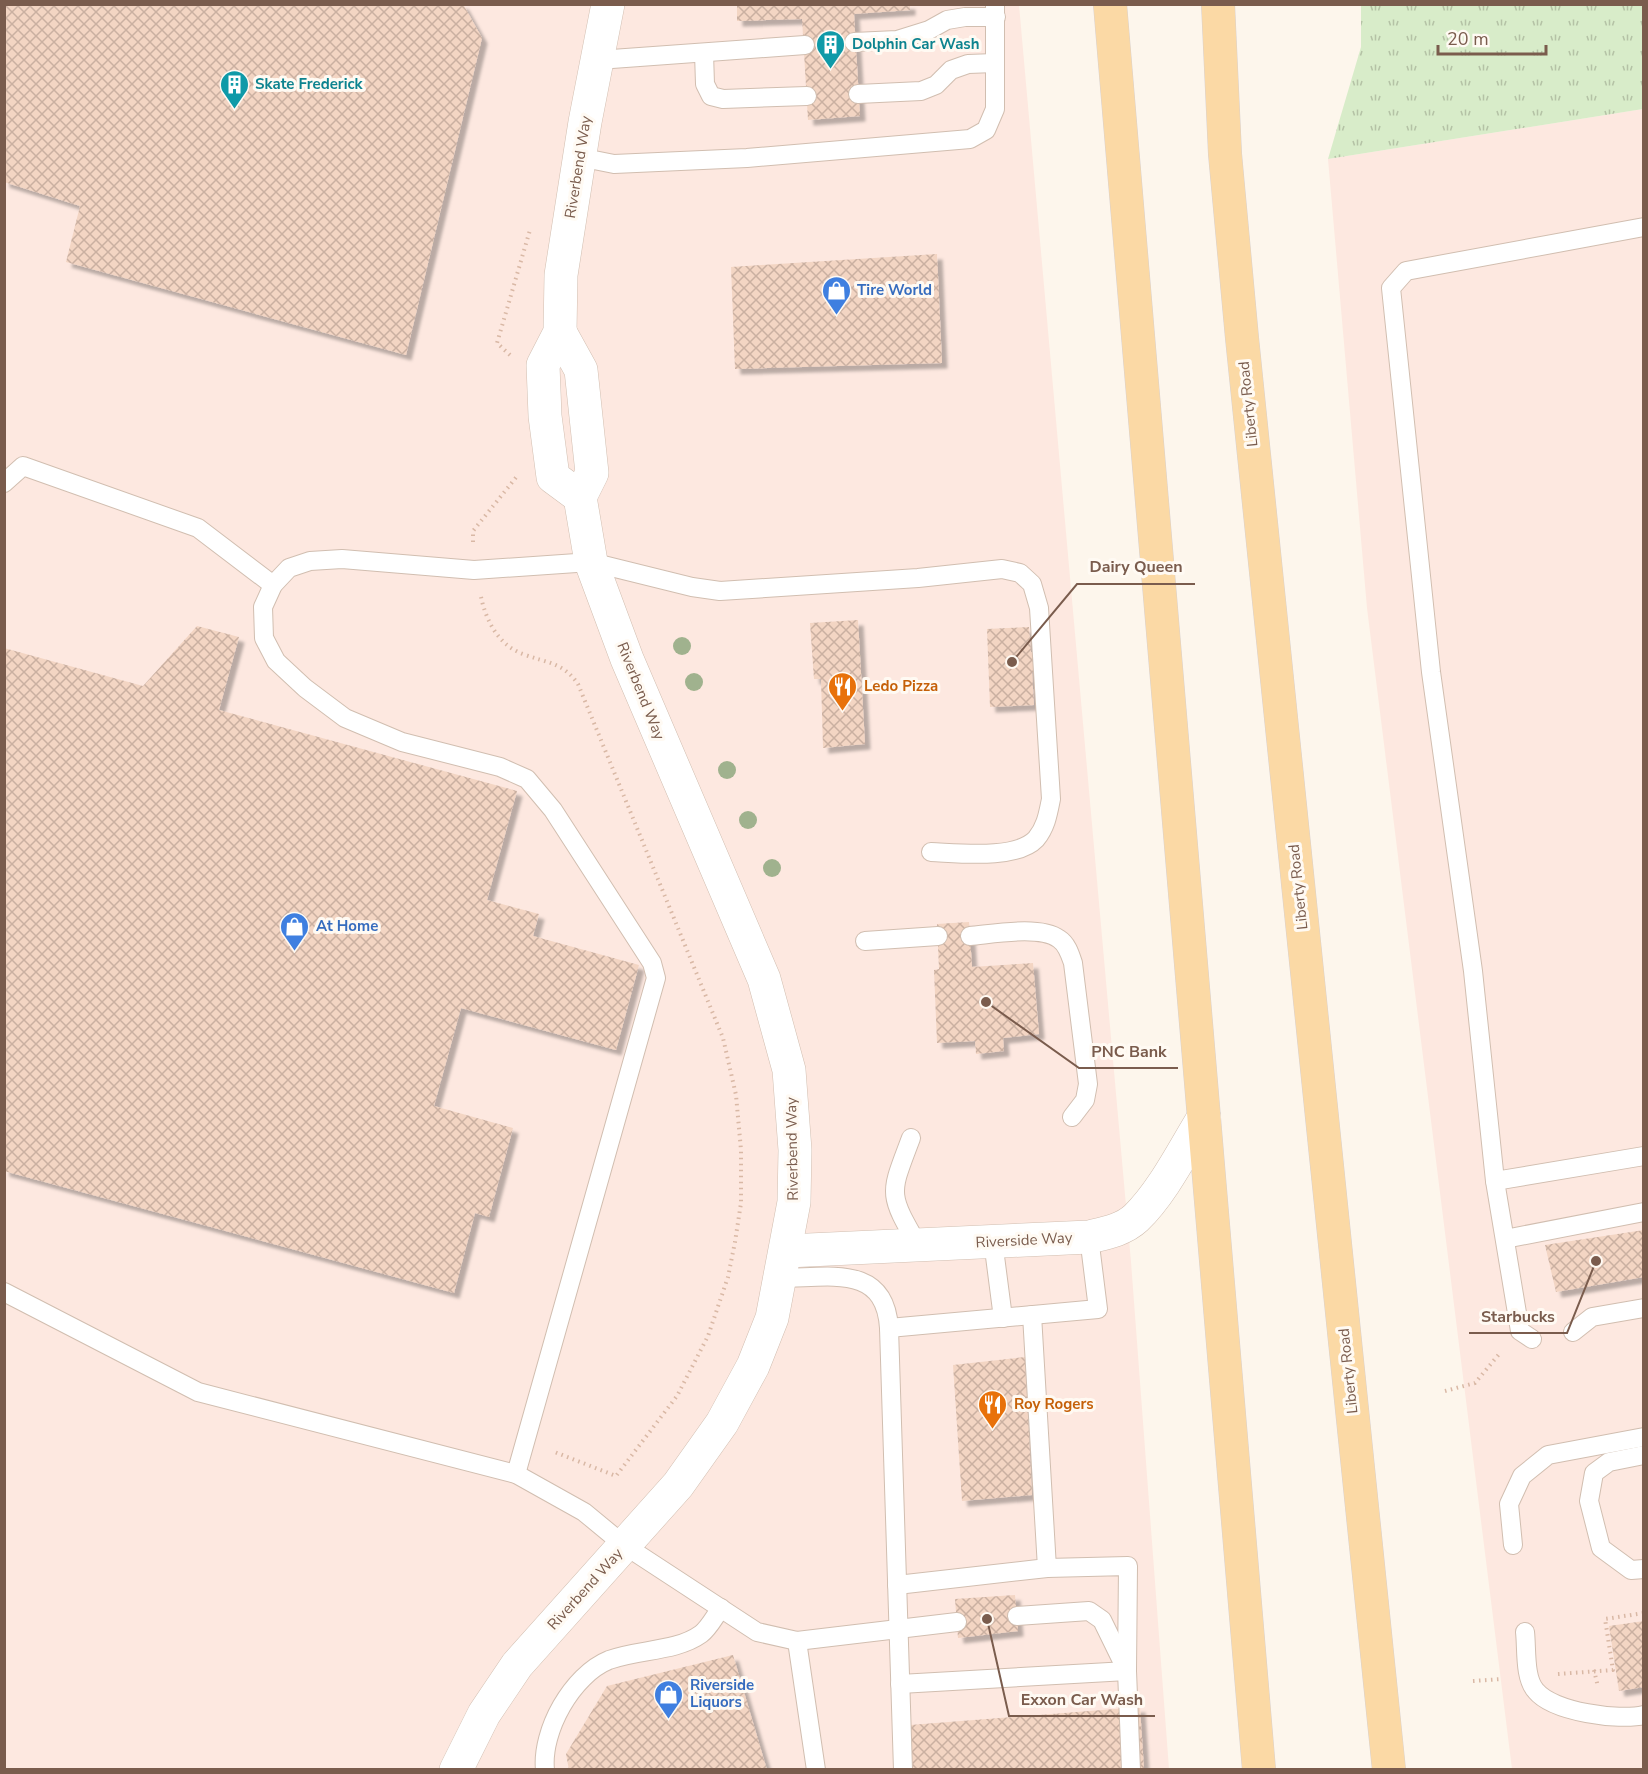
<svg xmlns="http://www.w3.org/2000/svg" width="1648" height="1774" viewBox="0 0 1648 1774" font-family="'Nunito Sans',sans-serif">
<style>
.commercial{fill:#fde8e0}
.grass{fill:url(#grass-tufts)}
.building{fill:url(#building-cross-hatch);filter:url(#shadow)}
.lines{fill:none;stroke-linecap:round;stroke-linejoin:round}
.service-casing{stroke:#d1beb0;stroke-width:20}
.minor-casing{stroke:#d1beb0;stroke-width:34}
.primary-casing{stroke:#dad1cd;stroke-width:34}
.path{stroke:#d9b8a5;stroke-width:4;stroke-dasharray:1.5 4.5;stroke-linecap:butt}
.service{stroke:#fff;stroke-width:18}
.minor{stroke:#fff;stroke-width:33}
.primary{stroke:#fbd9a5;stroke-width:33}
.tree{fill:#a0b28e}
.labels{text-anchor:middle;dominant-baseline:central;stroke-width:6;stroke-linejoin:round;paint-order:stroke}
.culture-label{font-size:15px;font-weight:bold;fill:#0d838f;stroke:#fffaf3;text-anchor:start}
.street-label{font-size:15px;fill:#7a5c4d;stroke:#fffaf3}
.shop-label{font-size:15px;font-weight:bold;fill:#366cbe;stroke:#fffaf3;text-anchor:start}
.food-label{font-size:15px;font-weight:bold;fill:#c56008;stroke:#fffaf3;text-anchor:start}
.leader{fill:none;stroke:#7a5c4d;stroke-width:2}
.callout-dot{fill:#7a5c4d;stroke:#fffaf3;stroke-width:2}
.callout-label{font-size:16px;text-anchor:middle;font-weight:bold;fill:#7a5c4d;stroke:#fffaf3;stroke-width:6;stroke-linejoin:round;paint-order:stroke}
</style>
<defs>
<pattern id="grass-tufts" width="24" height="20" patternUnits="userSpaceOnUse" patternTransform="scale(1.5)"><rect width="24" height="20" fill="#d8ecc9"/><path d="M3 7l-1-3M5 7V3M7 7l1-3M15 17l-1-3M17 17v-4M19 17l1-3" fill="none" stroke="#b4c2a5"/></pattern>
<pattern id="building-cross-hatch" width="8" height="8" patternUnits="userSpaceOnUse" patternTransform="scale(1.5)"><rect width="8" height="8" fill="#f3d5c3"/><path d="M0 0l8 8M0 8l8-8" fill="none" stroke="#cab0a1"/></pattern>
<filter id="shadow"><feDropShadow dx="5.5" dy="5.5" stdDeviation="1.5" flood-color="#0004"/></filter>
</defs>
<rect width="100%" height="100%" fill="#fdf6ec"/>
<g class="commercial">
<path d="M 5,5 L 1019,5 L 1131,1262 L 1169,1769 L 5,1770 Z"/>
<path d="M 1643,109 L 1643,1769 L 1512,1769 L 1367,608 L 1328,159 Z"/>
</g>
<path class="grass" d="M 1361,5 L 1643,5 L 1643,109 L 1328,159 L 1361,47 Z"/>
<g class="building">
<path d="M 4,4 L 463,4 L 482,38 L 406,355 L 66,262 L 80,206 L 4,182 Z"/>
<path d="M 737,4 L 910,4 L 910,10 L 854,14 L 860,116 L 808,120 L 802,19 L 737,21 Z"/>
<path d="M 937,254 L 942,363 L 735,369 L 731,267 Z"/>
<path d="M 858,620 L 865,744 L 823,748 L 821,679 L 814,679 L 810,623 Z"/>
<path d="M 197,626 L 239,637 L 219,710 L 517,791 L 487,900 L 539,914 L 533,936 L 639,965 L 616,1050 L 461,1008 L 434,1106 L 513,1128 L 489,1217 L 475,1213 L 454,1293 L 4,1171 L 4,648 L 143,686 Z"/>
<path d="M 1029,627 L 1031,652 L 1036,652 L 1036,672 L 1032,672 L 1034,705 L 990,707 L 987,629 Z"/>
<path d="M 969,922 L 972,967 L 1033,963 L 1039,1034 L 1003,1038 L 1004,1051 L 976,1054 L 975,1041 L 937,1043 L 934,970 L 939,969 L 937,924 Z"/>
<path d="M 1644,1230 L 1644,1277 L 1556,1292 L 1545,1245 Z"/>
<path d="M 1025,1357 L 1032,1495 L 962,1501 L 953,1365 Z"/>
<path d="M 1015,1595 L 1018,1631 L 958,1638 L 955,1599 Z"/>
<path d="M 1644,1621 L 1644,1687 L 1619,1691 L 1609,1626 Z"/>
<path d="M 733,1655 L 767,1770 L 569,1770 L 566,1754 L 607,1686 Z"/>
<path d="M 1140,1707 L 1144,1770 L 913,1770 L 910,1725 Z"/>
</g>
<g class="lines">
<defs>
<g id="service">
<path d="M 854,42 L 897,40 L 929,30 L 947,20 L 965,17 L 996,17"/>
<path d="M 704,53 L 705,84 L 711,96 L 723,99 L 807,96"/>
<path d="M 598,60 L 805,45"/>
<path d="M 858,94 L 921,91 L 936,85 L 951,70 L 968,64 L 995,63"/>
<path d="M 579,157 L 614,164 L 747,158 L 970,139 L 986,130 L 995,109 L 995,4"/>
<path d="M 1644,227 L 1406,271 L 1391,288 L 1431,672 L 1473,971 L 1495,1181 L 1644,1156"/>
<path d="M 4,483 L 23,466 L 198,528 L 273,585"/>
<path d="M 970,936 C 993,934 1040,925 1059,939 C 1067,944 1070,954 1073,963 L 1088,1084 L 1085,1100 L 1072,1117"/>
<path d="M 865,941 L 938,936"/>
<path d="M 911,1138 C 890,1194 887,1192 918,1245"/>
<path d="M 1495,1181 L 1520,1331 L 1532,1339"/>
<path d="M 1505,1239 L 1644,1212"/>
<path d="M 993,1241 L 1003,1318"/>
<path d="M 781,1278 C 828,1278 885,1263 889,1328"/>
<path d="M 4,1292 L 198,1392 L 516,1474 L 584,1512 L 624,1545 L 757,1632 L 797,1641 L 957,1622"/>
<path d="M 1573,1332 L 1592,1317 L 1644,1308"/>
<path d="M 1644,1455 L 1609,1462 L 1594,1473 L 1589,1501 L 1601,1548 L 1631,1570 L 1644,1569"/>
<path d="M 516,1474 L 656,978 L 652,963 L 553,810 L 527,779 L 500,767 L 402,742 L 345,718 L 305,688 L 276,661 L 264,638 L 263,607 L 273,585 L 289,568 L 310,561 L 342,559 L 474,570 L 591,562 L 692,587 L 720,591 L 918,578 L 1002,569 L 1020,573 L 1032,584 L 1039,608 L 1051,799 C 1048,814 1046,827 1036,839 C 1016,860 958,853 931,852"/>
<path d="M 1513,1545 L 1509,1504 L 1522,1476 L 1548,1455 L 1644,1437"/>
<path d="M 1047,1568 L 1128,1566 L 1127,1671 L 1131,1770"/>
<path d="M 897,1585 L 1047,1568 L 1032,1315"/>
<path d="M 1017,1616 L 1089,1611 L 1102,1620 L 1125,1667"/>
<path d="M 1525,1632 C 1527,1649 1524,1678 1536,1691 C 1553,1712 1619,1721 1644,1715"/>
<path d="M 797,1641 L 816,1770"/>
<path d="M 900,1684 L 1127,1671"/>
<path d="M 545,1770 C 541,1731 572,1675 609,1660 C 638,1649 676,1652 701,1634 C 709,1628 715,1616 721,1608"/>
<path d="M 903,1770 L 889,1328 L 1098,1309 L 1089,1237"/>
</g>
<g id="minor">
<path d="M 580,497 L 553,477 L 545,416 L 543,365 L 560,332 L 561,275 L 585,122 L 608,4"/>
<path d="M 787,1251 L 1089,1237 C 1106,1233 1123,1230 1136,1218 C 1163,1192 1184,1149 1204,1117"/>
<path d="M 456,1770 L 484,1714 L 517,1665 L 678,1485 L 722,1423 L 753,1366 L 772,1318 L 794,1202 L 795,1150 L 789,1070 L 764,979 L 627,659 L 591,562 L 580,497 L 592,473 L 581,370 L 560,332"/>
</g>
<g id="primary">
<path d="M 1110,4 L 1259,1770"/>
<path d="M 1218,4 L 1225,154 L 1242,338 L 1389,1770"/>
</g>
</defs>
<use href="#service" class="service-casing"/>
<use href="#minor" class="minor-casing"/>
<use href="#primary" class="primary-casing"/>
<g class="path">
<path d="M 510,355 L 497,343 L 530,230"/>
<path d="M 473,542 L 473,531 L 518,475"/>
<path d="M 481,597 C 486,620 498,645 523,654 C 546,663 563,662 578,684 L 723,1038 L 736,1095 L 741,1150 L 741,1203 L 735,1242 L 728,1277 L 708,1336 L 677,1396 L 616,1476 L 552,1451"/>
<path d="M 1445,1391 L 1475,1383 L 1500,1353"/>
<path d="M 1594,1670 L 1598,1687"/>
<path d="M 1558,1674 L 1613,1670 L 1605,1619 L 1644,1613"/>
<path d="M 1473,1681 L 1502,1679"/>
</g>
<use href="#service" class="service"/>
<use href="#minor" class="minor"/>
<use href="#primary" class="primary"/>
</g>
<g class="tree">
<circle cx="682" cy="646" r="9"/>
<circle cx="694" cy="682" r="9"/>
<circle cx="727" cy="770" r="9"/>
<circle cx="748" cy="820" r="9"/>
<circle cx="772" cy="868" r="9"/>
</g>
<defs>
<symbol id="building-pin" viewBox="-11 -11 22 30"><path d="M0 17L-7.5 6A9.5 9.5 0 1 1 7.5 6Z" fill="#0f9aa8" stroke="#fffaf3"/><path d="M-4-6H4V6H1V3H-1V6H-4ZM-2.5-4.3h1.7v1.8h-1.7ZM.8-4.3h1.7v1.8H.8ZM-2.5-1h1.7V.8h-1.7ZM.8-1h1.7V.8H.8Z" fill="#fff"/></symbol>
<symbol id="shop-pin" viewBox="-11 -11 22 30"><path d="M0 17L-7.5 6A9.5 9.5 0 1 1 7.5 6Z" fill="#3f7fe0" stroke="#fffaf3"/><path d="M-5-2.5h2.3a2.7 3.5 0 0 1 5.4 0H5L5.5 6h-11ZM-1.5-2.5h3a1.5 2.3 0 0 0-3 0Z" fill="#fff"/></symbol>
<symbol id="restaurant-pin" viewBox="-11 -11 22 30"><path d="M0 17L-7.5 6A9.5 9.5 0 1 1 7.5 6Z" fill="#e8710a" stroke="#fffaf3"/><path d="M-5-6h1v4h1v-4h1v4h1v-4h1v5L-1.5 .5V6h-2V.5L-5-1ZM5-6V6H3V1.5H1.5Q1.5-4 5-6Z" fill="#fff"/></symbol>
</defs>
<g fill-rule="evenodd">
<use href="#building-pin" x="814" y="28" width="33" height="45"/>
<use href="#building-pin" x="218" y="68" width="33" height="45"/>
<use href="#shop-pin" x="820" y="274" width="33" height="45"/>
<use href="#restaurant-pin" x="826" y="670" width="33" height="45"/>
<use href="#shop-pin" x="278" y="910" width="33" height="45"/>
<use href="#restaurant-pin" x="976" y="1388" width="33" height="45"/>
<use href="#shop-pin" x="652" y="1678" width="33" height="45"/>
</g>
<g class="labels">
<g class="culture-label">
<text x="852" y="44">Dolphin Car Wash</text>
<text x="255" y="84">Skate Frederick</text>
</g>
<g class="street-label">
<text transform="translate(578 167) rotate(-81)">Riverbend Way</text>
<text transform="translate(1248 404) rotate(-96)">Liberty Road</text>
<text transform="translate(641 691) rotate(68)">Riverbend Way</text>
<text transform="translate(1298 887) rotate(-96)">Liberty Road</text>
<text transform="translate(792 1149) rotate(-91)">Riverbend Way</text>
<text transform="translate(1024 1240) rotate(-3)">Riverside Way</text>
<text transform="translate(1348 1371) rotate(-96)">Liberty Road</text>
<text transform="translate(585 1589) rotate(-48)">Riverbend Way</text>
</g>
<g class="shop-label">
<text x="857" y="290">Tire World</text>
<text x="316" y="926">At Home</text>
<text x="690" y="1685">Riverside<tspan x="690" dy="17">Liquors</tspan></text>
</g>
<g class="food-label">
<text x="864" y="686">Ledo Pizza</text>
<text x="1014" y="1404">Roy Rogers</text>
</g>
</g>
<path class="leader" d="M1012 662L1077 584H1195M986 1002L1079 1068H1178M1596 1261L1567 1333H1469M987 1619L1009 1716H1155"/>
<g class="callout-dot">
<circle cx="1012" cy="662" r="6"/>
<circle cx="986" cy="1002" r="6"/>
<circle cx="1596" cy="1261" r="6"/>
<circle cx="987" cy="1619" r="6"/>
</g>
<g class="callout-label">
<text x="1136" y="572">Dairy Queen</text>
<text x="1129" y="1057">PNC Bank</text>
<text x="1518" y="1322">Starbucks</text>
<text x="1082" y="1705">Exxon Car Wash</text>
</g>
<rect width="1648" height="1774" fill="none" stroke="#7a5c4d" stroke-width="12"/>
<path d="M1438 45v9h108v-9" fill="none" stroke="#7a5c4d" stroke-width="3"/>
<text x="1447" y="45" font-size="18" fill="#7a5c4d" stroke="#fffaf3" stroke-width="4.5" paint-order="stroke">20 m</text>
</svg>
